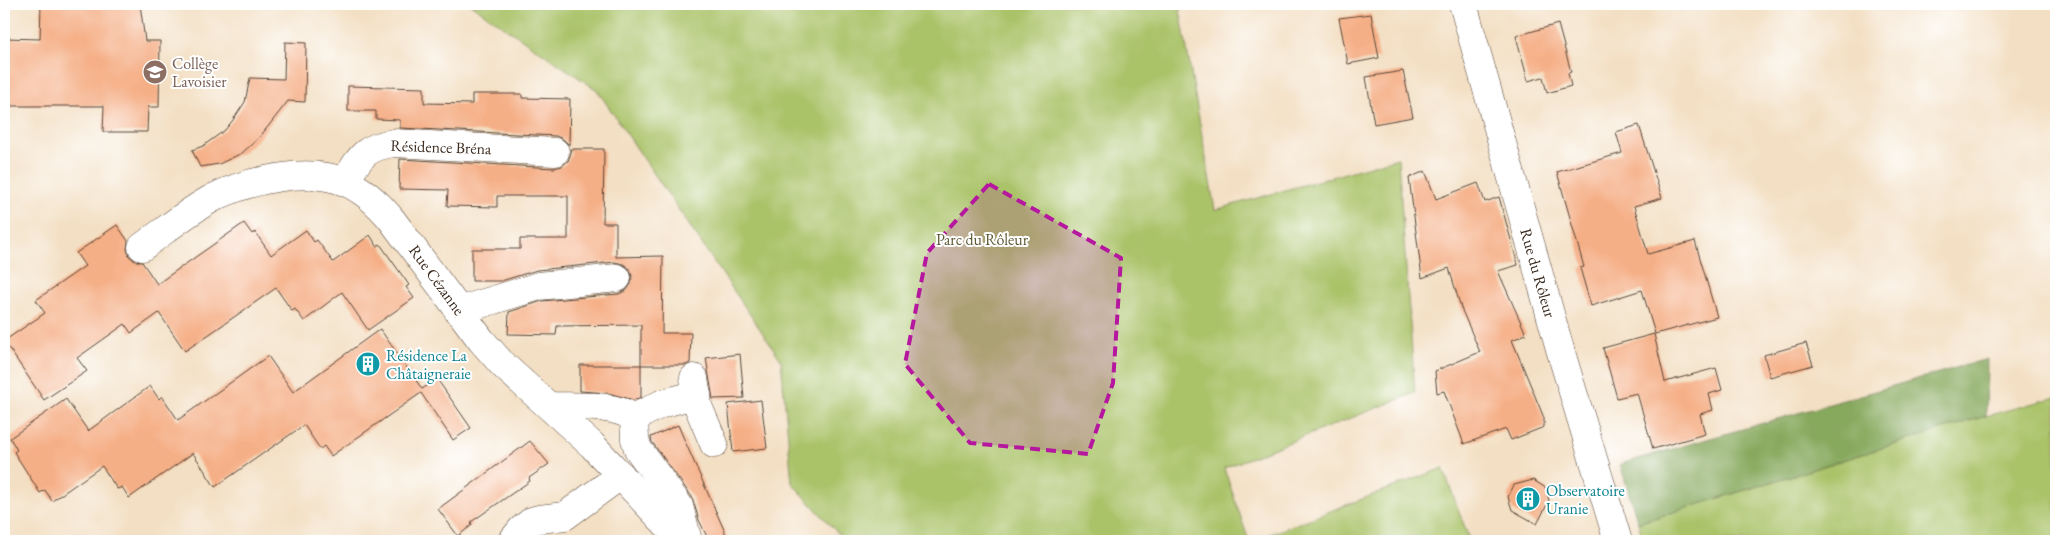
<svg xmlns="http://www.w3.org/2000/svg" width="2060" height="545" viewBox="0 0 2060 545" font-family="'EB Garamond',serif">
<style>
.green{fill:#aac369;stroke:#727644}
.forest{fill:#87a95d;stroke:#616a3e}
.building{fill:#f5af86}
.lines{fill:none;stroke-linecap:round;stroke-linejoin:round}
.minor-casing{stroke:#574537;stroke-width:29}
.minor{stroke:#fff;stroke-width:28}
.marked{fill:#b5179e;fill-opacity:0.2;stroke:#b5179e;stroke-width:4;stroke-dasharray:10 6;stroke-linejoin:round}
.labels{text-anchor:middle;dominant-baseline:central;stroke-width:4;stroke-linejoin:round;paint-order:stroke}
.education-label{font-size:16px;fill:#785e54;stroke:#fff;text-anchor:start}
.street-label{font-size:16px;fill:#3b2a1e;stroke:#fff}
.park-label{font-size:16px;fill:#5c5834;stroke:#fff}
.culture-label{font-size:16px;fill:#0d838f;stroke:#fff;text-anchor:start}
</style>
<rect width="100%" height="100%" fill="#fff"/>
<filter id="ink" filterUnits="userSpaceOnUse"><feTurbulence type="fractalNoise" baseFrequency=".02" numOctaves="2"/><feDisplacementMap in="SourceGraphic" scale="10" xChannelSelector="R" yChannelSelector="G"/><feConvolveMatrix kernelMatrix="1 2 1 2 8 2 1 2 1" color-interpolation-filters="sRGB"/></filter>
<filter id="wash" filterUnits="userSpaceOnUse"><feTurbulence type="fractalNoise" baseFrequency=".0096" numOctaves="4" result="noise"/><feDisplacementMap in="SourceGraphic" scale="20" xChannelSelector="R" yChannelSelector="G"/><feGaussianBlur stdDeviation="1.12" result="paint"/><feColorMatrix in="noise" values="0 0 0 0 0 0 0 0 0 0 0 0 0 0 0 0 0 1.4 0 .05"/><feComposite in="paint" operator="in"/></filter>
<g filter="url(#wash)">
<rect width="100%" height="100%" fill="#f3dfc3"/>
<g class="green">
<path d="M 470,4 L 1179,4 L 1215,210 L 1398,158 L 1415,393 L 1224,468 L 1249,541 L 845,541 L 792,483 L 781,360 L 597,90 Z"/>
<path d="M 2056,397 L 2056,541 L 1644,541 L 1638,523 L 1986,416 Z"/>
<path d="M 1443,468 L 1470,541 L 1252,541 Z"/>
</g>
<path class="forest" d="M 1987,359 L 1986,416 L 1638,523 L 1620,464 Z"/>
<g id="blocks">
<g class="building">
<path d="M 41,4 L 140,4 L 145,41 L 160,41 L 159,107 L 148,107 L 147,132 L 103,132 L 104,106 L 4,106 L 4,38 L 40,39 Z"/>
<path d="M 1371,14 L 1379,58 L 1348,64 L 1339,18 Z"/>
<path d="M 1558,24 L 1571,72 L 1568,73 L 1571,86 L 1547,93 L 1543,77 L 1528,81 L 1516,36 Z"/>
<path d="M 285,42 L 306,43 L 305,102 L 288,101 L 259,138 L 242,153 L 219,164 L 200,167 L 192,150 L 203,146 L 225,130 L 233,120 L 245,102 L 250,78 L 284,79 Z"/>
<path d="M 1403,71 L 1413,117 L 1374,124 L 1366,77 Z"/>
<path d="M 348,86 L 424,88 L 424,103 L 472,104 L 472,94 L 522,94 L 522,98 L 570,99 L 569,145 L 563,139 L 556,136 L 400,128 L 400,120 L 376,119 L 376,111 L 348,111 Z"/>
<path d="M 1639,125 L 1662,198 L 1634,206 L 1648,254 L 1695,241 L 1717,317 L 1655,334 L 1642,290 L 1591,306 L 1580,268 L 1584,267 L 1557,172 L 1622,153 L 1616,132 Z"/>
<path d="M 570,149 L 604,149 L 603,223 L 616,223 L 616,257 L 663,256 L 662,333 L 691,333 L 690,363 L 686,365 L 641,365 L 641,325 L 557,326 L 556,335 L 508,334 L 509,312 L 542,301 L 619,294 L 627,290 L 631,284 L 632,276 L 629,268 L 623,264 L 615,262 L 537,270 L 501,281 L 472,281 L 472,249 L 520,249 L 520,239 L 568,239 L 568,196 L 497,196 L 497,207 L 447,206 L 448,190 L 399,189 L 400,159 L 554,168 L 562,166 L 568,161 L 571,153 Z"/>
<path d="M 1425,171 L 1436,199 L 1478,183 L 1485,202 L 1499,197 L 1518,265 L 1498,271 L 1526,334 L 1512,340 L 1544,418 L 1544,427 L 1511,440 L 1506,429 L 1464,444 L 1444,391 L 1437,393 L 1435,371 L 1480,352 L 1461,308 L 1449,268 L 1422,278 L 1409,178 Z"/>
<path d="M 244,223 L 252,234 L 255,232 L 271,255 L 306,230 L 314,242 L 317,240 L 333,262 L 370,235 L 377,246 L 380,244 L 409,285 L 406,287 L 414,298 L 368,330 L 342,292 L 304,321 L 295,309 L 292,311 L 276,288 L 185,351 L 159,313 L 131,333 L 125,324 L 77,358 L 87,371 L 44,400 L 4,341 L 45,313 L 36,300 L 85,266 L 76,253 L 117,225 L 128,241 L 127,249 L 129,256 L 135,261 L 142,262 L 157,284 Z"/>
<path d="M 380,329 L 422,389 L 437,379 L 471,428 L 453,440 L 421,393 L 331,456 L 324,446 L 320,449 L 304,425 L 215,487 L 193,453 L 129,498 L 122,487 L 117,489 L 102,466 L 52,501 L 45,490 L 40,493 L 14,452 L 17,450 L 10,438 L 66,399 L 88,431 L 150,386 L 159,399 L 162,396 L 178,420 L 268,356 L 293,392 Z"/>
<path d="M 1654,334 L 1665,382 L 1716,368 L 1722,390 L 1709,394 L 1713,410 L 1700,414 L 1705,434 L 1653,449 L 1637,393 L 1617,398 L 1603,348 Z"/>
<path d="M 1806,343 L 1813,365 L 1770,377 L 1764,355 Z"/>
<path d="M 740,354 L 744,398 L 713,399 L 706,358 Z"/>
<path d="M 580,365 L 641,365 L 641,397 L 634,400 L 608,393 L 580,391 Z"/>
<path d="M 761,400 L 767,448 L 733,452 L 728,404 Z"/>
<path d="M 678,425 L 687,446 L 729,541 L 709,541 L 699,520 L 692,497 L 652,442 L 651,437 Z"/>
<path d="M 530,441 L 549,464 L 529,478 L 530,481 L 471,522 L 472,525 L 458,536 L 438,509 Z"/>
<path d="M 1533,480 L 1546,488 L 1549,501 L 1537,524 L 1512,510 L 1508,497 L 1514,485 Z"/>
</g>
</g>
</g>
<g filter="url(#ink)">
<use href="#blocks" fill-opacity="0" stroke="#574537" stroke-width="1"/>
<g class="lines">
<defs>
<g id="minor">
<path d="M 1463,4 L 1560,349 L 1618,541"/>
<path d="M 345,182 C 360,157 364,147 394,143 L 555,152"/>
<path d="M 142,247 C 166,230 189,210 215,197 C 249,180 308,167 345,182 C 364,190 379,204 392,220 L 481,340 L 503,365 L 592,445 L 682,541"/>
<path d="M 458,311 L 539,286 L 617,278"/>
<path d="M 694,378 L 698,406 L 714,444"/>
<path d="M 550,406 C 574,407 614,403 634,418 L 661,404 L 697,394"/>
<path d="M 634,418 L 635,439 L 638,449 L 679,506 L 688,541"/>
<path d="M 512,541 L 521,530 L 532,521 L 539,519 L 565,516 L 621,475"/>
</g>
</defs>
<use href="#minor" class="minor-casing"/>
<use href="#minor" class="minor"/>
</g>
</g>
<path class="marked" d="M 989,184 L 1121,258 L 1113,383 L 1088,454 L 970,443 L 905,364 L 927,253 Z"/>
<defs>
<symbol id="school-disc" viewBox="-11 -11 22 22"><circle r="9.5" fill="#8d6e63" stroke="#fff"/><path d="M0-5L7-2L0 1L-7-2ZM-4 1L0 2.5L4 1V4Q0 6-4 4Z" fill="#fff"/></symbol>
<symbol id="building-disc" viewBox="-11 -11 22 22"><circle r="9.5" fill="#0f9aa8" stroke="#fff"/><path d="M-4-6H4V6H1V3H-1V6H-4ZM-2.5-4.3h1.7v1.8h-1.7ZM.8-4.3h1.7v1.8H.8ZM-2.5-1h1.7V.8h-1.7ZM.8-1h1.7V.8H.8Z" fill="#fff"/></symbol>
</defs>
<g fill-rule="evenodd">
<use href="#school-disc" x="141" y="58" width="28" height="28"/>
<use href="#building-disc" x="354" y="350" width="28" height="28"/>
<use href="#building-disc" x="1514" y="485" width="28" height="28"/>
</g>
<g class="labels">
<g class="education-label">
<text x="172" y="63">Collège<tspan x="172" dy="18">Lavoisier</tspan></text>
</g>
<g class="street-label">
<text transform="translate(441 147) rotate(2)">Résidence Bréna</text>
<text transform="translate(1538 273) rotate(74)">Rue du Rôleur</text>
<text transform="translate(437 280) rotate(54)">Rue Cézanne</text>
</g>
<g class="park-label">
<text x="982" y="239">Parc du Rôleur</text>
</g>
<g class="culture-label">
<text x="386" y="355">Résidence La<tspan x="386" dy="18">Châtaigneraie</tspan></text>
<text x="1546" y="490">Observatoire<tspan x="1546" dy="18">Uranie</tspan></text>
</g>
</g>
<rect width="2060" height="545" fill="none" stroke="#fff" stroke-width="20"/>
</svg>
